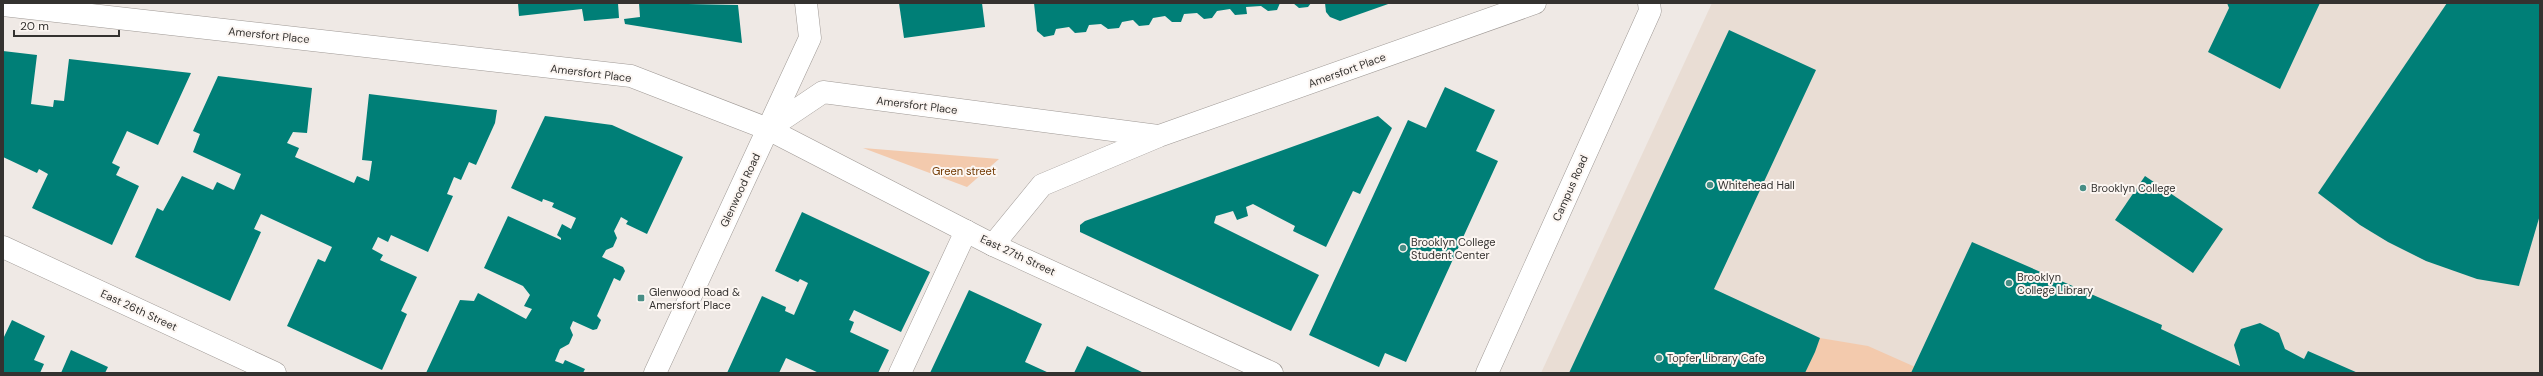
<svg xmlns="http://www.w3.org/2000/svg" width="2543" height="376" viewBox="0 0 2543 376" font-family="'DM Sans',sans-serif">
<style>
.built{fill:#e9ddd4}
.green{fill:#f3caad}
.building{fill:#007f77}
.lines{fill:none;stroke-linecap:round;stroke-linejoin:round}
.minor-casing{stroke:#9f9995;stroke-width:23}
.minor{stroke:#fff;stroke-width:22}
.poi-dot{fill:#488e86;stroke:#fcf6f2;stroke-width:1.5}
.labels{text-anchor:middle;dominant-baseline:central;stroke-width:4;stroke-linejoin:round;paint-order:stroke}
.street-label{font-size:11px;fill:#343230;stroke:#fcf6f2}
.park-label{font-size:11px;fill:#703800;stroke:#fcf6f2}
.poi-label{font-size:11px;fill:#343230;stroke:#fcf6f2;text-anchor:start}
</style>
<rect width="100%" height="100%" fill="#efe9e5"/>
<path class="built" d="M 1712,3 L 2540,3 L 2540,373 L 1541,373 Z"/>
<g class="green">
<path d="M 863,148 L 999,159 L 967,187 Z"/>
<path d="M 1820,338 L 1868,346 L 1922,370 L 1921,373 L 1805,373 Z"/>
</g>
<g class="building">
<path d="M 518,3 L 618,3 L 619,18 L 584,21 L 582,9 L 519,16 Z"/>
<path d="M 639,3 L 738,5 L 742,43 L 625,24 L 624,19 L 640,17 Z"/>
<path d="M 899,3 L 982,3 L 985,27 L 904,38 Z"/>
<path d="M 1034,3 L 1280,3 L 1277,10 L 1268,11 L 1261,6 L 1246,7 L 1247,14 L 1235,15 L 1230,9 L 1217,11 L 1212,18 L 1204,19 L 1197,13 L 1184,14 L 1181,22 L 1172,22 L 1165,16 L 1153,18 L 1149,25 L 1139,26 L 1133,20 L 1122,22 L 1119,28 L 1108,29 L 1101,24 L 1089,25 L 1086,32 L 1075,33 L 1069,27 L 1056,29 L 1054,35 L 1044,37 L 1037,31 Z"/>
<path d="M 1293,3 L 1311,3 L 1308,7 L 1299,8 Z"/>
<path d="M 1325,3 L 1391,3 L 1340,21 L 1330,17 L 1326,12 Z"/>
<path d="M 2227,3 L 2320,3 L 2280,89 L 2208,52 L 2229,8 Z"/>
<path d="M 2447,3 L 2540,3 L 2540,215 L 2519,286 L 2477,279 L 2426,261 L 2388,242 L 2360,225 L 2318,193 Z"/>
<path d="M 1729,30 L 1816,70 L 1714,289 L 1820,338 L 1815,352 L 1805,373 L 1569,373 Z"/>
<path d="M 3,51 L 37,55 L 31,104 L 53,107 L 54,100 L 64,101 L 69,59 L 191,73 L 158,145 L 127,131 L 112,163 L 120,167 L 116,175 L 139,186 L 112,245 L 32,208 L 48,174 L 39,169 L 37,173 L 3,157 Z"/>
<path d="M 218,76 L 312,88 L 307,133 L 293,132 L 287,143 L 299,148 L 295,157 L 354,183 L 357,176 L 369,181 L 372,161 L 362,160 L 369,94 L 497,110 L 495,123 L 476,165 L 469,162 L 461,180 L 454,177 L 447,194 L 453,196 L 428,252 L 391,235 L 388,242 L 378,237 L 372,249 L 383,255 L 380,260 L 417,277 L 401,311 L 407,314 L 382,370 L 287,326 L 318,259 L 325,262 L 332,247 L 261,214 L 254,229 L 261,232 L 230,301 L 135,257 L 157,208 L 163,211 L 182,176 L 213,190 L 217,182 L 234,190 L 241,174 L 193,152 L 200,134 L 193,131 Z"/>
<path d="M 1445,87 L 1495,110 L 1476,151 L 1498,161 L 1406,362 L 1385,353 L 1379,367 L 1309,335 L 1408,120 L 1426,128 Z"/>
<path d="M 545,116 L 612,125 L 683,157 L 647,234 L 626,224 L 628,221 L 621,217 L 614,231 L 617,238 L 613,247 L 606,250 L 602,257 L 623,267 L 625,271 L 620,281 L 614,278 L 597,316 L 601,320 L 597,329 L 593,330 L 573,321 L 570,328 L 573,335 L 569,344 L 560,349 L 555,361 L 563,364 L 565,360 L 585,369 L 583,373 L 426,373 L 460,300 L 474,301 L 478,293 L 526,319 L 532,309 L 524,306 L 530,295 L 523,286 L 484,268 L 508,216 L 561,240 L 561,238 L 557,235 L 562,224 L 571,229 L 576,218 L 552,207 L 554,203 L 543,199 L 542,202 L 511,188 Z"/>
<path d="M 1378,116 L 1392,128 L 1360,194 L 1353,191 L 1326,247 L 1293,231 L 1295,226 L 1253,204 L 1246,207 L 1248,216 L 1237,220 L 1233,211 L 1216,216 L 1214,223 L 1319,275 L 1291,331 L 1080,232 L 1080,225 L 1085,221 Z"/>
<path d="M 2145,176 L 2223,229 L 2193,273 L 2115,220 Z"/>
<path d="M 802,212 L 930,272 L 901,332 L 854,310 L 849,320 L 854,322 L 850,332 L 889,350 L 878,373 L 819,373 L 786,358 L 779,373 L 727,373 L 762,296 L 786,307 L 785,311 L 794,315 L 808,283 L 800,279 L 798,282 L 775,271 Z"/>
<path d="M 1972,242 L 2162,325 L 2161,329 L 2240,366 L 2234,345 L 2241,329 L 2260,323 L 2279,333 L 2285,349 L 2304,359 L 2308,351 L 2358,373 L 1911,373 Z"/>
<path d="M 969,290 L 1042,324 L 1025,362 L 1049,373 L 930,373 Z"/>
<path d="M 12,320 L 45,336 L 34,360 L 44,364 L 40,373 L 3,373 L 3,339 Z"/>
<path d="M 1087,346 L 1144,373 L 1074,373 Z"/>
<path d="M 71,350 L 108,367 L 105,373 L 61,373 Z"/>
</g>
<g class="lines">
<defs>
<g id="minor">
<path d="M 3,5 L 631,76 L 768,129 L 993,245 L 1272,373"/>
<path d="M 768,129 L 823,92 L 1158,136"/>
<path d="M 993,245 L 1042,185 L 1159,136 L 1535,3"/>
<path d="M 3,247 L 275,373"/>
<path d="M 655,373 L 810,38 L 806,3"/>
<path d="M 900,373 L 966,231"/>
<path d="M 1487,373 L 1650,11 L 1649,3"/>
</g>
</defs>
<use href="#minor" class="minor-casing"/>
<use href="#minor" class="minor"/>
</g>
<g class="poi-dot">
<circle cx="1710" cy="185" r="4"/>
<circle cx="2083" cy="188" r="4"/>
<circle cx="1403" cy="248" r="4"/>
<circle cx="2009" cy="283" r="4"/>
<rect x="637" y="294" width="8" height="8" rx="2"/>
<circle cx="1659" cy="358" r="4"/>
</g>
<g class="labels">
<g class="street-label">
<text transform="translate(269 35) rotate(6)">Amersfort Place</text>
<text transform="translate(1347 70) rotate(-20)">Amersfort Place</text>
<text transform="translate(591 73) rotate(7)">Amersfort Place</text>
<text transform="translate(917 105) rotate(7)">Amersfort Place</text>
<text transform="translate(1570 188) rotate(-66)">Campus Road</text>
<text transform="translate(740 190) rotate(-65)">Glenwood Road</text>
<text transform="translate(1018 255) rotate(25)">East 27th Street</text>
<text transform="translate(139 310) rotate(25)">East 26th Street</text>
</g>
<g class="park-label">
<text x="964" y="171">Green street</text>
</g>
<g class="poi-label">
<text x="1718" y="185">Whitehead Hall</text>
<text x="2091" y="188">Brooklyn College</text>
<text x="1411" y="242">Brooklyn College<tspan x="1411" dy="13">Student Center</tspan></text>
<text x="2017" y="277">Brooklyn<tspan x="2017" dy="13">College Library</tspan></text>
<text x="649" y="292">Glenwood Road &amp;<tspan x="649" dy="13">Amersfort Place</tspan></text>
<text x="1667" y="358">Topfer Library Cafe</text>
</g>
</g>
<rect width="2543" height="376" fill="none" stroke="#343230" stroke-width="8"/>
<path d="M14 30v6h105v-6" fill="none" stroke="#343230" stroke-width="2"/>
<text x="20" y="30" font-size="12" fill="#343230" stroke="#fcf6f2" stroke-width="3" paint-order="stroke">20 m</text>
</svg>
